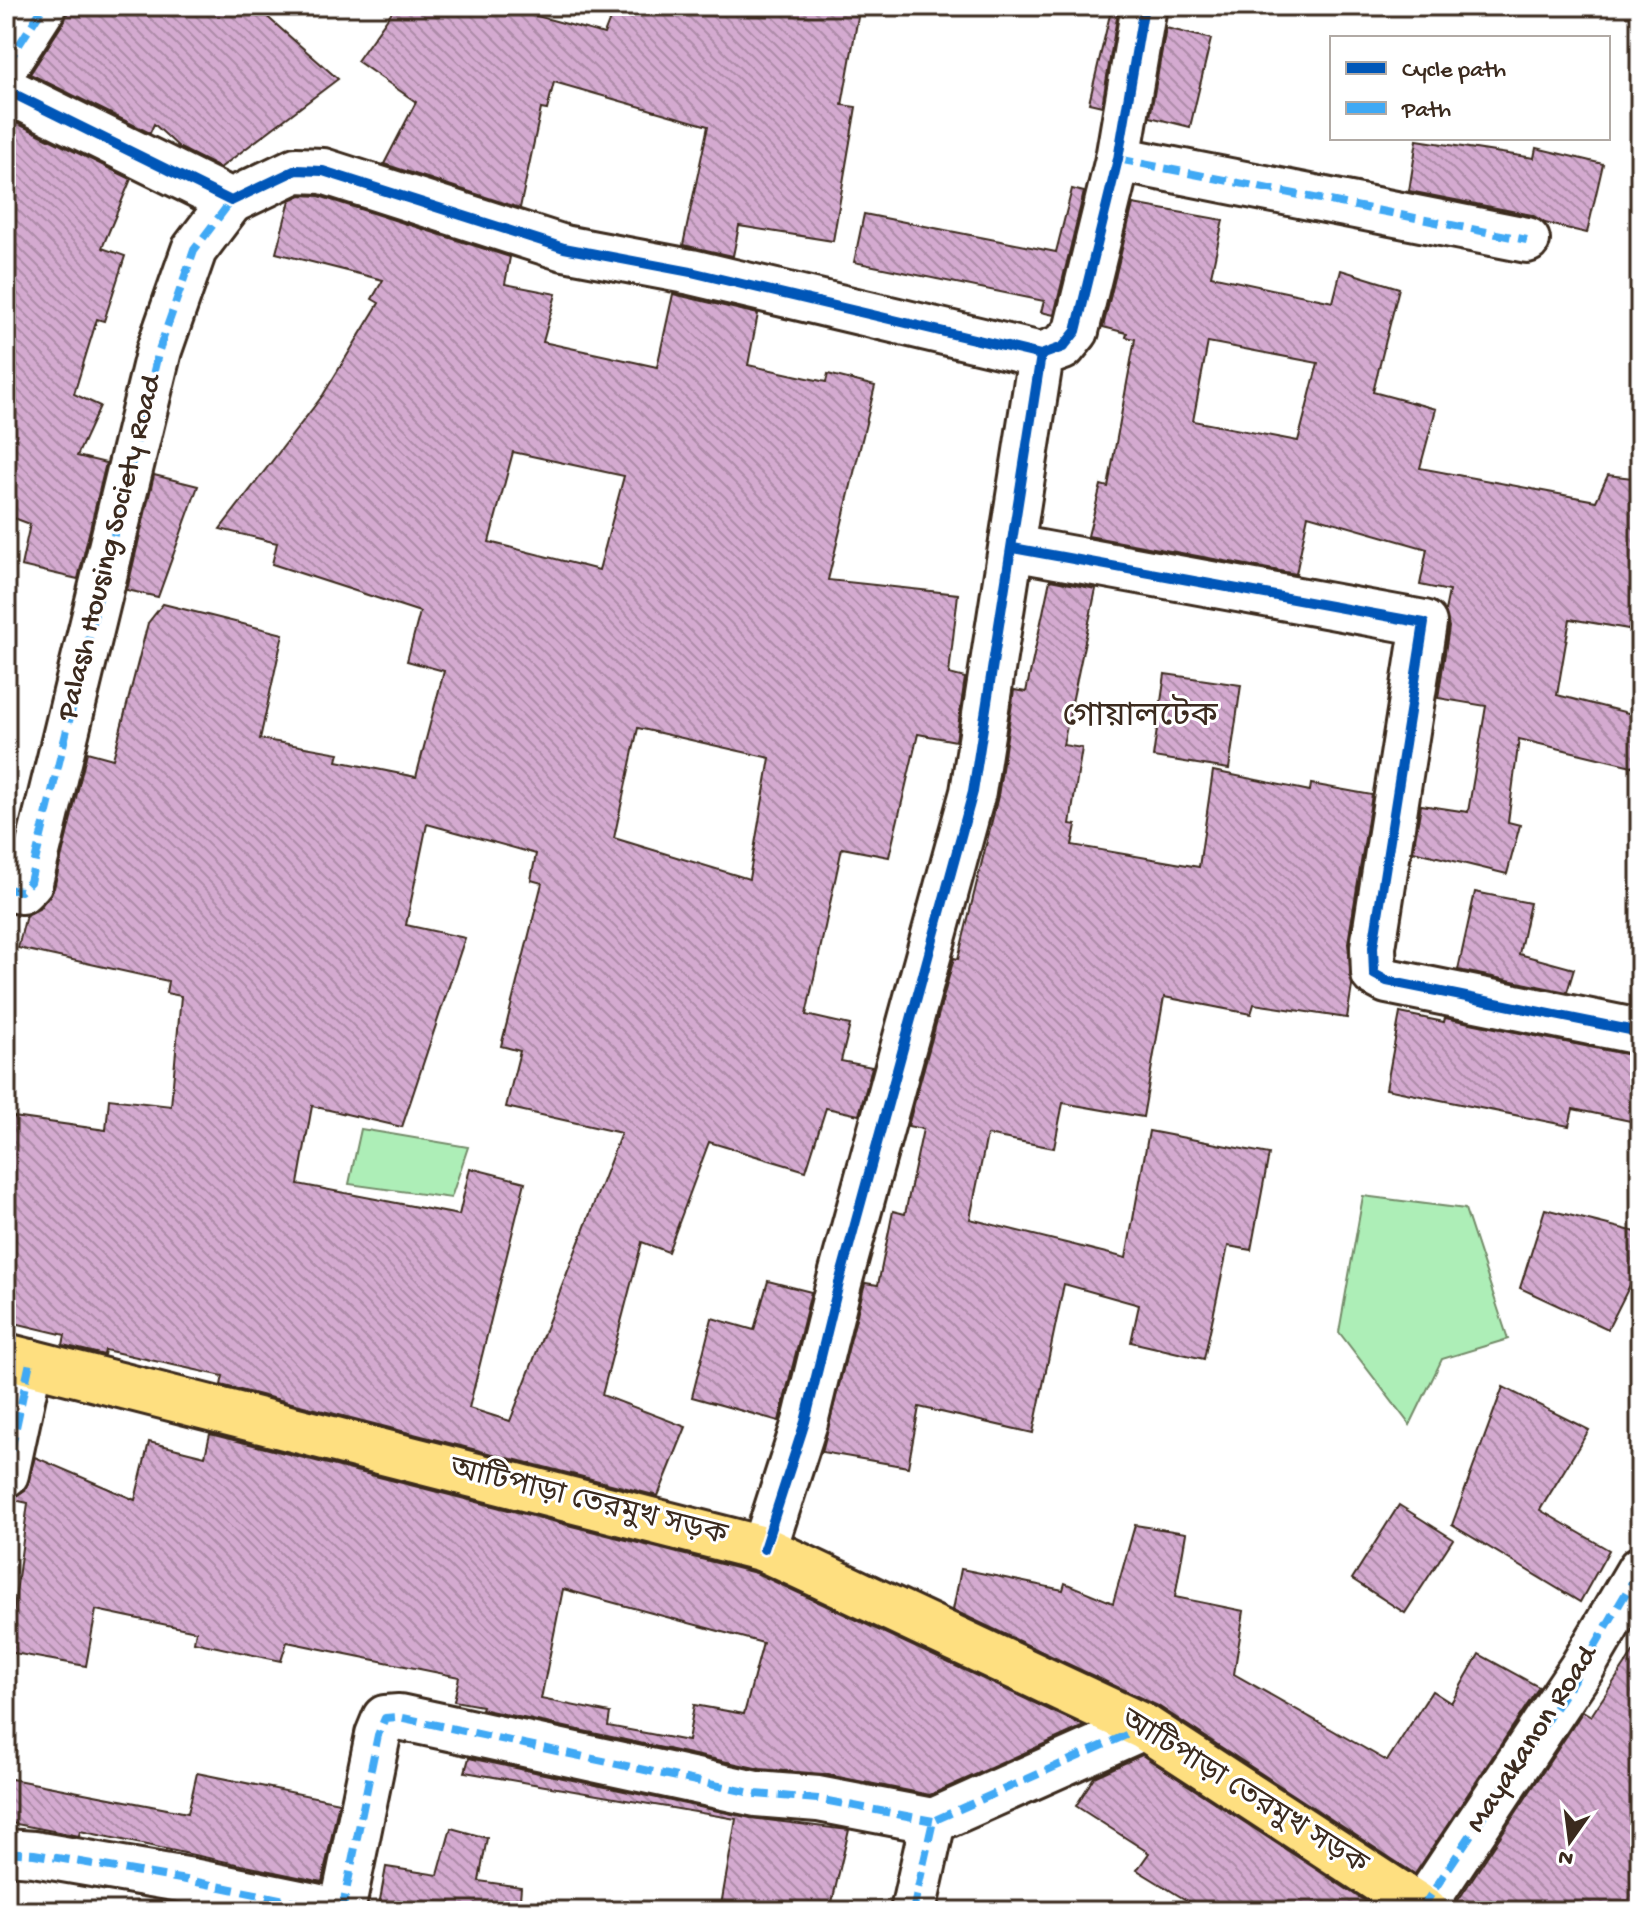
<svg xmlns="http://www.w3.org/2000/svg" width="1646" height="1917" viewBox="0 0 1646 1917" font-family="'Gochi Hand','Noto Sans Bengali',sans-serif">
<style>
.park{fill:#adeeb7;stroke:#748c6a;stroke-width:2}
.building{fill:url(#building-back-hatch);stroke:#3b2a1e;stroke-width:2;fill-rule:evenodd}
.lines{fill:none;stroke-linecap:round;stroke-linejoin:round}
.minor-casing{stroke:#3b2a1e;stroke-width:50}
.major-casing{stroke:#3b2a1e;stroke-width:50}
.minor{stroke:#fff;stroke-width:44}
.major{stroke:#fedf80;stroke-width:44}
.quiet{stroke:#3fa9f5;stroke-width:8;stroke-dasharray:16 8;stroke-linecap:butt}
.cycleway-casing{stroke:#fff;stroke-width:15}
.cycleway{stroke:#0057b8;stroke-width:10}
.labels{text-anchor:middle;dominant-baseline:central;stroke-width:6;stroke-linejoin:round;paint-order:stroke}
.street-label{font-size:30px;fill:#3b2a1e;stroke:#fff}
.quarter-label{font-size:34px;fill:#3b2a1e;stroke:#fff}
</style>
<defs>
<pattern id="building-back-hatch" width="6" height="6" patternUnits="userSpaceOnUse" patternTransform="scale(2)"><rect width="6" height="6" fill="#d4aad0"/><path d="M-1 5l2 2M0 0l6 6M5-1l2 2" fill="none" stroke="#ad8ba8"/></pattern>
</defs>
<rect width="100%" height="100%" fill="#fff"/>
<filter id="ink" filterUnits="userSpaceOnUse"><feTurbulence type="fractalNoise" baseFrequency=".0125" numOctaves="2"/><feDisplacementMap in="SourceGraphic" scale="16" xChannelSelector="R" yChannelSelector="G"/><feConvolveMatrix kernelMatrix="1 2 1 2 8 2 1 2 1" color-interpolation-filters="sRGB"/></filter>
<g filter="url(#ink)">
<g class="park">
<path d="M 361,1129 L 468,1147 L 451,1198 L 349,1184 Z"/>
<path d="M 1363,1196 L 1465,1209 L 1508,1339 L 1442,1359 L 1410,1425 L 1339,1332 Z"/>
</g>
<g class="building">
<path d="M 69,6 L 255,6 L 338,79 L 220,168 L 180,148 L 154,124 L 150,133 L 30,74 L 65,20 Z"/>
<path d="M 396,6 L 500,6 L 604,34 L 615,6 L 860,6 L 842,105 L 856,107 L 833,241 L 739,226 L 733,256 L 683,245 L 708,126 L 554,82 L 547,110 L 541,109 L 520,208 L 384,164 L 416,102 L 357,61 Z"/>
<path d="M 1112,6 L 1119,6 L 1102,106 L 1089,103 Z"/>
<path d="M 1166,28 L 1211,39 L 1190,127 L 1150,117 Z"/>
<path d="M 6,118 L 131,179 L 102,248 L 125,256 L 104,321 L 97,319 L 74,394 L 100,406 L 77,456 L 106,463 L 78,579 L 21,566 L 30,524 L 6,515 Z"/>
<path d="M 1417,140 L 1534,158 L 1536,148 L 1603,164 L 1587,233 L 1545,223 L 1532,215 L 1409,191 Z"/>
<path d="M 1072,189 L 1084,192 L 1054,315 L 1041,312 L 1044,301 L 854,262 L 864,214 L 1056,252 Z"/>
<path d="M 301,195 L 319,196 L 510,257 L 505,284 L 556,294 L 543,342 L 657,367 L 673,294 L 758,314 L 748,365 L 826,382 L 828,374 L 875,386 L 828,580 L 958,594 L 949,674 L 965,678 L 956,741 L 918,734 L 889,857 L 842,848 L 806,1015 L 850,1025 L 841,1061 L 872,1067 L 859,1115 L 826,1108 L 806,1171 L 709,1142 L 668,1252 L 642,1242 L 602,1395 L 686,1427 L 658,1496 L 221,1385 L 223,1376 L 105,1350 L 104,1355 L 63,1345 L 65,1335 L 6,1321 L 6,1116 L 106,1130 L 109,1099 L 171,1106 L 181,996 L 166,993 L 168,981 L 18,948 L 26,915 L 39,909 L 54,888 L 87,752 L 113,759 L 148,623 L 163,604 L 283,634 L 260,739 L 339,753 L 337,761 L 416,777 L 444,671 L 407,661 L 420,612 L 272,564 L 277,543 L 220,529 L 323,395 L 379,303 L 372,299 L 383,280 L 276,253 L 290,200 ZM 513,452 L 624,476 L 599,570 L 489,542 ZM 638,728 L 770,758 L 749,879 L 614,838 ZM 427,824 L 536,854 L 531,880 L 542,883 L 501,1046 L 520,1051 L 506,1107 L 621,1133 L 510,1421 L 469,1408 L 525,1182 L 470,1168 L 459,1215 L 298,1184 L 312,1106 L 402,1127 L 465,938 L 406,925 Z"/>
<path d="M 1133,204 L 1223,220 L 1211,276 L 1333,302 L 1341,270 L 1399,288 L 1373,392 L 1436,409 L 1420,468 L 1596,501 L 1608,475 L 1640,479 L 1640,631 L 1570,619 L 1557,695 L 1640,716 L 1640,768 L 1519,739 L 1508,822 L 1520,825 L 1507,874 L 1413,851 L 1421,805 L 1468,812 L 1486,706 L 1438,698 L 1449,627 L 1445,611 L 1449,591 L 1420,585 L 1427,549 L 1308,515 L 1296,574 L 1088,536 L 1101,485 L 1108,487 L 1135,339 L 1126,337 L 1127,333 L 1103,327 ZM 1208,342 L 1318,363 L 1298,441 L 1193,421 Z"/>
<path d="M 154,475 L 198,486 L 158,597 L 127,590 Z"/>
<path d="M 1050,580 L 1096,589 L 1063,745 L 1082,748 L 1070,824 L 1076,825 L 1072,845 L 1199,867 L 1213,771 L 1310,791 L 1311,784 L 1372,795 L 1348,943 L 1352,986 L 1347,1018 L 1254,1004 L 1251,1014 L 1164,997 L 1143,1117 L 1063,1103 L 1054,1148 L 987,1135 L 970,1219 L 1126,1258 L 1149,1131 L 1269,1154 L 1251,1250 L 1228,1246 L 1204,1359 L 1131,1342 L 1139,1305 L 1064,1284 L 1033,1433 L 919,1407 L 908,1467 L 822,1452 L 865,1283 L 878,1285 L 893,1211 L 905,1214 L 923,1129 L 908,1126 L 954,958 L 958,959 L 998,796 L 1014,690 L 1026,692 Z"/>
<path d="M 1165,674 L 1241,685 L 1229,769 L 1153,757 Z"/>
<path d="M 1475,892 L 1530,903 L 1519,954 L 1574,969 L 1567,992 L 1458,970 Z"/>
<path d="M 1400,1013 L 1444,1022 L 1445,1018 L 1640,1057 L 1640,1123 L 1573,1109 L 1569,1126 L 1386,1089 Z"/>
<path d="M 1545,1209 L 1640,1233 L 1640,1289 L 1630,1285 L 1608,1329 L 1520,1288 Z"/>
<path d="M 768,1281 L 811,1292 L 779,1421 L 692,1397 L 712,1318 L 754,1330 Z"/>
<path d="M 1503,1387 L 1589,1430 L 1540,1510 L 1609,1550 L 1580,1602 L 1452,1525 Z"/>
<path d="M 210,1434 L 756,1573 L 1084,1726 L 930,1795 L 823,1774 L 760,1769 L 481,1709 L 482,1706 L 454,1701 L 459,1677 L 287,1642 L 281,1661 L 194,1642 L 196,1631 L 96,1610 L 86,1666 L 8,1652 L 28,1503 L 10,1499 L 25,1490 L 35,1457 L 135,1500 L 149,1442 L 205,1456 ZM 563,1589 L 763,1643 L 744,1714 L 694,1705 L 688,1741 L 608,1726 L 610,1713 L 541,1699 Z"/>
<path d="M 1399,1505 L 1453,1539 L 1405,1613 L 1352,1579 Z"/>
<path d="M 1135,1525 L 1186,1533 L 1175,1597 L 1244,1611 L 1234,1674 L 1387,1761 L 1432,1691 L 1451,1703 L 1479,1654 L 1539,1687 L 1415,1874 L 1158,1706 L 953,1610 L 961,1569 L 1063,1590 L 1065,1583 L 1113,1603 Z"/>
<path d="M 1640,1642 L 1640,1911 L 1451,1911 L 1583,1711 L 1591,1716 Z"/>
<path d="M 1142,1755 L 1380,1911 L 1204,1911 L 1137,1870 L 1149,1853 L 1076,1806 L 1094,1777 Z"/>
<path d="M 469,1758 L 751,1818 L 849,1830 L 830,1911 L 720,1911 L 736,1819 L 465,1772 Z"/>
<path d="M 197,1773 L 339,1802 L 322,1882 L 80,1831 L 79,1836 L 6,1822 L 6,1778 L 188,1813 Z"/>
<path d="M 451,1828 L 487,1838 L 479,1881 L 521,1887 L 519,1911 L 378,1911 L 386,1867 L 438,1875 Z"/>
</g>
<g class="lines">
<defs>
<g id="minor">
<path d="M 6,65 L 44,6"/>
<path d="M 6,90 L 231,201 L 296,170 L 323,171 L 564,248 L 691,272 L 1041,355"/>
<path d="M 1118,159 L 1527,240"/>
<path d="M 1013,548 L 1424,623 L 1373,947 L 1374,974 L 1387,981 L 1640,1032"/>
<path d="M 6,889 L 21,891 L 30,882 L 159,350 L 194,250 L 231,201"/>
<path d="M 6,1474 L 30,1362"/>
<path d="M 764,1549 L 805,1422 L 839,1283 L 973,792 L 1041,355 L 1063,347 L 1076,331 L 1118,159 L 1144,6"/>
<path d="M 6,1852 L 34,1854 L 192,1881 L 339,1911"/>
<path d="M 1422,1908 L 1583,1666 L 1640,1569"/>
<path d="M 342,1911 L 378,1735 L 385,1718 L 399,1717 L 756,1794 L 818,1799 L 933,1821"/>
<path d="M 913,1911 L 933,1821 L 1144,1727"/>
</g>
<path id="major" d="M 6,1356 L 764,1549 L 1144,1727 L 1426,1911"/>
</defs>
<use href="#minor" class="minor-casing"/>
<use href="#major" class="major-casing"/>
<use href="#minor" class="minor"/>
<use href="#major" class="major"/>
<g class="quiet">
<path d="M 6,65 L 44,6"/>
<path d="M 1118,159 L 1527,240"/>
<path d="M 6,889 L 21,891 L 30,882 L 159,350 L 194,250 L 231,201"/>
<path d="M 6,1474 L 30,1362"/>
<path d="M 6,1852 L 34,1854 L 192,1881 L 339,1911"/>
<path d="M 1422,1908 L 1583,1666 L 1640,1569"/>
<path d="M 342,1911 L 378,1735 L 385,1718 L 399,1717 L 756,1794 L 818,1799 L 933,1821"/>
<path d="M 913,1911 L 933,1821 L 1144,1727"/>
</g>
<defs>
<g id="cycleway">
<path d="M 6,90 L 231,201 L 296,170 L 323,171 L 564,248 L 691,272 L 1041,355"/>
<path d="M 1013,548 L 1424,623 L 1373,947 L 1374,974 L 1387,981 L 1640,1032"/>
<path d="M 764,1549 L 805,1422 L 839,1283 L 973,792 L 1041,355 L 1063,347 L 1076,331 L 1118,159 L 1144,6"/>
</g>
</defs>
<use href="#cycleway" class="cycleway-casing"/>
<use href="#cycleway" class="cycleway"/>
</g>
</g>
<g class="labels">
<g class="street-label">
<text transform="translate(111 548) rotate(-76)">Palash Housing Society Road</text>
<text transform="translate(588 1504) rotate(14)">আটিপাড়া তেরমুখ সড়ক</text>
<text transform="translate(1533 1740) rotate(-57)">Mayakanon Road</text>
<text transform="translate(1243 1794) rotate(32)">আটিপাড়া তেরমুখ সড়ক</text>
</g>
<g class="quarter-label">
<text x="1140" y="719">গোয়ালটেক</text>
</g>
</g>
<rect width="1646" height="1917" fill="none" stroke="#fff" stroke-width="32"/>
<rect x="16" y="16" width="1614" height="1885" fill="none" stroke="#3b2a1e" stroke-width="3" filter="url(#ink)"/>
<rect x="1330" y="36" width="280" height="104" fill="#ffffff" stroke="#b1aaa5" stroke-width="2"/>
<rect x="1346" y="62" width="40" height="12" fill="#0057b8" stroke="#b1aaa5" stroke-width="2"/>
<text x="1402" y="76" font-size="24" fill="#3b2a1e">Cycle path</text>
<rect x="1346" y="102" width="40" height="12" fill="#3fa9f5" stroke="#b1aaa5" stroke-width="2"/>
<text x="1402" y="116" font-size="24" fill="#3b2a1e">Path</text>
<g transform="translate(1570 1841) rotate(194)" stroke="#ffffff" stroke-width="6" paint-order="stroke">
<path d="M0-6L14 30L0 20L-14 30Z" fill="#3b2a1e"/>
<text y="-12" font-size="22" font-weight="bold" text-anchor="middle" fill="#3b2a1e">N</text>
</g>
</svg>
